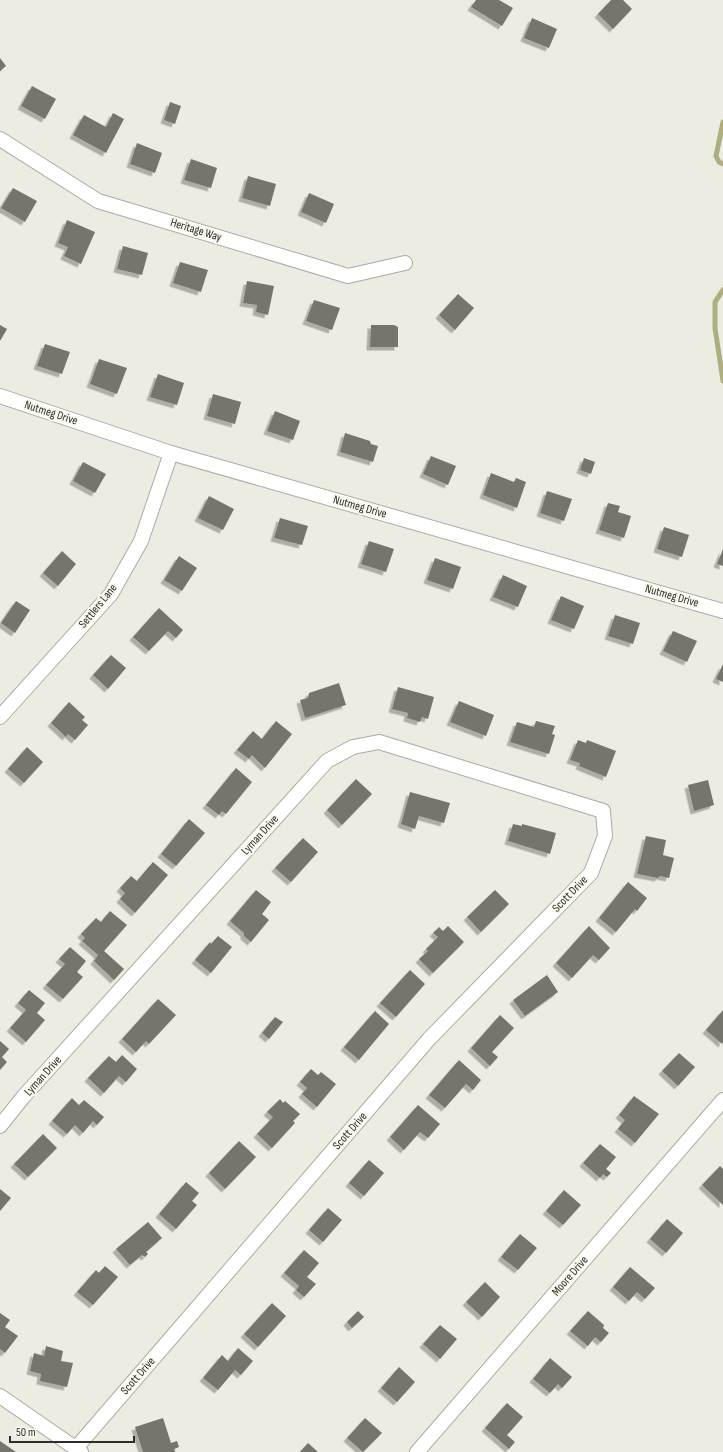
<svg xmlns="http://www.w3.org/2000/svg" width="723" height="1452" viewBox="0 0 723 1452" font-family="'Sofia Sans Condensed',sans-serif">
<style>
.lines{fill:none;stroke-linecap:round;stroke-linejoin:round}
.stream{stroke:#aeae7f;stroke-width:5}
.building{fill:#74746b;filter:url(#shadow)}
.street-casing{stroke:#ababa2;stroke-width:16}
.street{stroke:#fff;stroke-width:14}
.labels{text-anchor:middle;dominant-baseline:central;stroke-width:4;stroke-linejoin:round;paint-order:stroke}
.street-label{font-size:12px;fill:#2d2d29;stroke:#f9f9f0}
</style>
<defs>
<filter id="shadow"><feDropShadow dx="-3.5" dy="3.5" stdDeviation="0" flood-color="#0004"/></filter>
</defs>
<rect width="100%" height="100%" fill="#ecece2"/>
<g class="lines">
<g class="stream">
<path d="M 723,122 L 716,156 L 719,162 L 723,164"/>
<path d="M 723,290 L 715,302 L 715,328 L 723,381"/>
</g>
</g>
<g class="building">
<path d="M 476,0 L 499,0 L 513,8 L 502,26 L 471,7 Z"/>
<path d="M 611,0 L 623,0 L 632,9 L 613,29 L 598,14 Z"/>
<path d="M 532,18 L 557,29 L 549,48 L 524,38 Z"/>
<path d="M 0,58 L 6,66 L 0,71 Z"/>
<path d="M 32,86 L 56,99 L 45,119 L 21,106 Z"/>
<path d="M 170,102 L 181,106 L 175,124 L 164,120 Z"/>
<path d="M 113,113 L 124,119 L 106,153 L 73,135 L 84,115 L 106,127 Z"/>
<path d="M 137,143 L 162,153 L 155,173 L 130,164 Z"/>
<path d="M 191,159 L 217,168 L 211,188 L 184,180 Z"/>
<path d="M 248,176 L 276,184 L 270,206 L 242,198 Z"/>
<path d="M 13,188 L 37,201 L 25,222 L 1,208 Z"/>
<path d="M 309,193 L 334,204 L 326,223 L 301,212 Z"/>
<path d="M 67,220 L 95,232 L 81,264 L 64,256 L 68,247 L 58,243 Z"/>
<path d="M 123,246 L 148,253 L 142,275 L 117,269 Z"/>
<path d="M 180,262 L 208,270 L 201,292 L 173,283 Z"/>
<path d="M 247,281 L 274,286 L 268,315 L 256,312 L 257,305 L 243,303 Z"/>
<path d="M 458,294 L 474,308 L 455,330 L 439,315 Z"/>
<path d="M 314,300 L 340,308 L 332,330 L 306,321 Z"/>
<path d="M 0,325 L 7,329 L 0,341 Z"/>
<path d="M 371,325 L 394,325 L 398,327 L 398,347 L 370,347 Z"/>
<path d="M 45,344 L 70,352 L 62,374 L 37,366 Z"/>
<path d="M 99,359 L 127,368 L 117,394 L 90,384 Z"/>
<path d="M 158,374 L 184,383 L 177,405 L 150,397 Z"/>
<path d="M 213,394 L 241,402 L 235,424 L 207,416 Z"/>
<path d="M 275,411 L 300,421 L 293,440 L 267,431 Z"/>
<path d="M 345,433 L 370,441 L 371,444 L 378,446 L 373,462 L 340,452 Z"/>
<path d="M 431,456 L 456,466 L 448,485 L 423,474 Z"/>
<path d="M 584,458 L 595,462 L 591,474 L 580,470 Z"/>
<path d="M 83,462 L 106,474 L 95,493 L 73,481 Z"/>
<path d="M 491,473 L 514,482 L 516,478 L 526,482 L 517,508 L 483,495 Z"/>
<path d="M 547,491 L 572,499 L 564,521 L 540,513 Z"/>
<path d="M 209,496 L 234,509 L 223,530 L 198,518 Z"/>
<path d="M 608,503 L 620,506 L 618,512 L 631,516 L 624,538 L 599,530 Z"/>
<path d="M 280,518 L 308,526 L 302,545 L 274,538 Z"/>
<path d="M 664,527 L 689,535 L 682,557 L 657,549 Z"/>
<path d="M 369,541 L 394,549 L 386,572 L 361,564 Z"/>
<path d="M 723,549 L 723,566 L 717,564 Z"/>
<path d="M 62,551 L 76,564 L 58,586 L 43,573 Z"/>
<path d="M 179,556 L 197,568 L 182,591 L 164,580 Z"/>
<path d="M 435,558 L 461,567 L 453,589 L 427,580 Z"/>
<path d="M 503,575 L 527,586 L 518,607 L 493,597 Z"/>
<path d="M 561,596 L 584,606 L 574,629 L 551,620 Z"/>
<path d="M 16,601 L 30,610 L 15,633 L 1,623 Z"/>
<path d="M 159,608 L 183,630 L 176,638 L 168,631 L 149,651 L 133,637 Z"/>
<path d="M 615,615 L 640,623 L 633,644 L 608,636 Z"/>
<path d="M 673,631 L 697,641 L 687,662 L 663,651 Z"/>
<path d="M 111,655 L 126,668 L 108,689 L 93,675 Z"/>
<path d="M 723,664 L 723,682 L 716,679 Z"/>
<path d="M 339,683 L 346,705 L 305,718 L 300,700 L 308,698 L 309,693 Z"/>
<path d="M 398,687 L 434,697 L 428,719 L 422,717 L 420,722 L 407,718 L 408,713 L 392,709 Z"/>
<path d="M 459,701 L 494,715 L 486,736 L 450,722 Z"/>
<path d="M 69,702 L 85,717 L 82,720 L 88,725 L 75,740 L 68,734 L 66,737 L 51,723 Z"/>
<path d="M 276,721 L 292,734 L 265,768 L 252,755 L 249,759 L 237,750 L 253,731 L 262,739 Z"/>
<path d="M 536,721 L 555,726 L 552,734 L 555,735 L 549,754 L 510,742 L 517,722 L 534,727 Z"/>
<path d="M 578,740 L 586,743 L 587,740 L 616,751 L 606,777 L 579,766 L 580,763 L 570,760 Z"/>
<path d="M 27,747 L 43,762 L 24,783 L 8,769 Z"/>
<path d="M 236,768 L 252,782 L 226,814 L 222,811 L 219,815 L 206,805 Z"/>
<path d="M 356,779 L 372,794 L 342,825 L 327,810 Z"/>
<path d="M 708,780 L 714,805 L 694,811 L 688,785 Z"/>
<path d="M 410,792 L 450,803 L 444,823 L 419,816 L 415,829 L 401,824 Z"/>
<path d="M 189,819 L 205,833 L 176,866 L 161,854 Z"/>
<path d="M 513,824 L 522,826 L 522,824 L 556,833 L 550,854 L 508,841 Z"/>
<path d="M 646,836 L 666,840 L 663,855 L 674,858 L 669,878 L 660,876 L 658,878 L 637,874 Z"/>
<path d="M 303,838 L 318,852 L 291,882 L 275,868 Z"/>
<path d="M 153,862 L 168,875 L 135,913 L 120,899 L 125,893 L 120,888 L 131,876 L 137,881 Z"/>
<path d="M 628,882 L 647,898 L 637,911 L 635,909 L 616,932 L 599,918 Z"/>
<path d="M 256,890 L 271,902 L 262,914 L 269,920 L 251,942 L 244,936 L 244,933 L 230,921 Z"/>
<path d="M 495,890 L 509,904 L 481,932 L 467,917 Z"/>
<path d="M 110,911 L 127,925 L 104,951 L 124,969 L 114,980 L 94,961 L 98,955 L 82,941 L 85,938 L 81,934 L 96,918 L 101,922 Z"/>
<path d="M 448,926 L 464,942 L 433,973 L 419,959 L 428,951 L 426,949 L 438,937 L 433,933 L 439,927 L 443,931 Z"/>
<path d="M 589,926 L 610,948 L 599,960 L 593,955 L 572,978 L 556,963 Z"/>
<path d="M 218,936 L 232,947 L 211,973 L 195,960 L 210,942 L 211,944 Z"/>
<path d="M 70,947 L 86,961 L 77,972 L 83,977 L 63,999 L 46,985 L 65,964 L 59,959 Z"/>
<path d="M 410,970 L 425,984 L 396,1017 L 380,1003 Z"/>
<path d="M 547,975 L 558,992 L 525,1016 L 513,1000 Z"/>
<path d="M 29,990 L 45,1003 L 37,1013 L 45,1020 L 26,1042 L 10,1028 L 26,1010 L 18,1003 Z"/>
<path d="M 158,999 L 176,1015 L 149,1044 L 146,1041 L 136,1052 L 122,1039 Z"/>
<path d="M 723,1010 L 723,1042 L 722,1044 L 706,1030 Z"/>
<path d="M 375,1011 L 389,1024 L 359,1060 L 344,1047 Z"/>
<path d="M 500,1015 L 514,1028 L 492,1052 L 498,1057 L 490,1066 L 471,1048 Z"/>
<path d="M 275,1017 L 283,1022 L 269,1039 L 262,1033 Z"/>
<path d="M 0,1041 L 9,1049 L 2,1057 L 7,1062 L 0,1070 Z"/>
<path d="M 679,1053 L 695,1067 L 678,1086 L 662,1071 Z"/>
<path d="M 122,1055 L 137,1069 L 126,1082 L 119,1076 L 104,1093 L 88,1078 L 109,1056 L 116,1062 Z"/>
<path d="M 459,1060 L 481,1080 L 473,1090 L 466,1084 L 445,1108 L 429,1095 Z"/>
<path d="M 311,1069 L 318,1075 L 321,1072 L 336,1084 L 317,1107 L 302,1094 L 307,1088 L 300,1082 Z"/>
<path d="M 634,1096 L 659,1114 L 635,1143 L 618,1129 L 625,1120 L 619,1115 Z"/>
<path d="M 72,1098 L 79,1105 L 84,1100 L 104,1117 L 97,1125 L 93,1121 L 83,1133 L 75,1125 L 67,1134 L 52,1121 Z"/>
<path d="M 280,1099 L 283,1103 L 285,1101 L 300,1114 L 293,1121 L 295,1123 L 272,1148 L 257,1134 L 273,1117 L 267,1112 Z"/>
<path d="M 418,1105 L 440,1124 L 428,1138 L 420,1132 L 404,1150 L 390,1137 Z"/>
<path d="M 43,1134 L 57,1148 L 28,1177 L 14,1164 Z"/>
<path d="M 239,1141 L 256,1157 L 225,1189 L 209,1173 Z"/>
<path d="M 600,1144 L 616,1157 L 606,1169 L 611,1173 L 607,1177 L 603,1174 L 600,1178 L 583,1163 Z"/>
<path d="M 369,1160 L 384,1173 L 364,1196 L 349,1183 Z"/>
<path d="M 720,1166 L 723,1169 L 723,1205 L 702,1185 Z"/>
<path d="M 186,1182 L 199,1193 L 192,1201 L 197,1205 L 176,1229 L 159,1214 Z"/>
<path d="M 0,1189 L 11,1198 L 0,1211 Z"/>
<path d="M 564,1190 L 581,1205 L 563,1225 L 546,1211 Z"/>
<path d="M 328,1208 L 342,1220 L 323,1242 L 309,1230 Z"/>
<path d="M 667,1219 L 683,1233 L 666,1253 L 650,1239 Z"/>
<path d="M 148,1222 L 162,1238 L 146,1252 L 148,1254 L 145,1257 L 142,1255 L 130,1265 L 116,1249 Z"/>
<path d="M 520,1234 L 537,1248 L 518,1270 L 501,1257 Z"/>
<path d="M 304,1250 L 319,1263 L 307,1277 L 316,1284 L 304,1297 L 296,1290 L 299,1286 L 284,1273 Z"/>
<path d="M 105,1266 L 118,1277 L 93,1305 L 77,1292 L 96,1270 L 99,1273 Z"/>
<path d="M 630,1267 L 655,1288 L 645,1299 L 637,1292 L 629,1301 L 613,1287 Z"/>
<path d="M 485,1282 L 500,1297 L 482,1317 L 466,1302 Z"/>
<path d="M 272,1303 L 286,1316 L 258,1347 L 244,1334 Z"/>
<path d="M 358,1311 L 364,1317 L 352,1328 L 347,1322 Z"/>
<path d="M 588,1311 L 604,1325 L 603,1328 L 609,1333 L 601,1342 L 595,1337 L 588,1346 L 570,1331 Z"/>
<path d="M 0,1313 L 10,1320 L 5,1327 L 18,1336 L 5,1353 L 0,1349 Z"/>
<path d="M 440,1325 L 457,1339 L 440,1359 L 423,1344 Z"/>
<path d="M 46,1346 L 63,1351 L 61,1361 L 73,1363 L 67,1387 L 40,1381 L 41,1374 L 30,1371 L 34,1353 L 44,1356 Z"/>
<path d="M 238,1348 L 253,1361 L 241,1375 L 235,1370 L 218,1390 L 203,1378 L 222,1355 L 228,1361 Z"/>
<path d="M 550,1358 L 572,1377 L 562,1388 L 558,1384 L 550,1393 L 533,1379 Z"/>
<path d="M 399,1367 L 415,1382 L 397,1402 L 381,1388 Z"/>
<path d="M 507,1403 L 523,1417 L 507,1435 L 515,1442 L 509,1449 L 485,1428 Z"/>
<path d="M 163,1418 L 171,1443 L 177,1441 L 179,1447 L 174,1449 L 175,1452 L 143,1452 L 135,1427 Z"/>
<path d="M 365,1418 L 382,1433 L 363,1452 L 347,1438 Z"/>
<path d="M 0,1441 L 16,1452 L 0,1452 Z"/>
<path d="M 308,1443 L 318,1452 L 300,1452 Z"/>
</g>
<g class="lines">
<defs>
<g id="street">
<path d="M 0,139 L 98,201 L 348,276 L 405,263"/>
<path d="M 0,396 L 171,453 L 723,611"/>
<path d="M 0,717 L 111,594 L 141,541 L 171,453"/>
<path d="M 0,1126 L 24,1096 L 327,761 L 353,747 L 379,742 L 603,811 L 605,836 L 591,873 L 429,1039 L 76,1448"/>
<path d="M 0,1396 L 81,1452"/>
<path d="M 417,1452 L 723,1100"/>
</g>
</defs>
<use href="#street" class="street-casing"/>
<use href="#street" class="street"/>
</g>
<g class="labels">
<g class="street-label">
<text transform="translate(196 230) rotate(17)">Heritage Way</text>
<text transform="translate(51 413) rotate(18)">Nutmeg Drive</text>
<text transform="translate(360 507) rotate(16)">Nutmeg Drive</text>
<text transform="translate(672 596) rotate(16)">Nutmeg Drive</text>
<text transform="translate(98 606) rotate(-51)">Settlers Lane</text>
<text transform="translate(260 835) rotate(-48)">Lyman Drive</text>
<text transform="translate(570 894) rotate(-46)">Scott Drive</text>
<text transform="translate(43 1076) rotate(-48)">Lyman Drive</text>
<text transform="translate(350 1131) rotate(-49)">Scott Drive</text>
<text transform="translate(570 1276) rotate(-49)">Moore Drive</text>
<text transform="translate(138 1376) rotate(-49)">Scott Drive</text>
</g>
</g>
<path d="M10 1436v6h124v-6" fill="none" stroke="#2d2d29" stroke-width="2"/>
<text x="16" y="1436" font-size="12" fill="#2d2d29" stroke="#f9f9f0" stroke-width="3" paint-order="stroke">50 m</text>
</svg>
